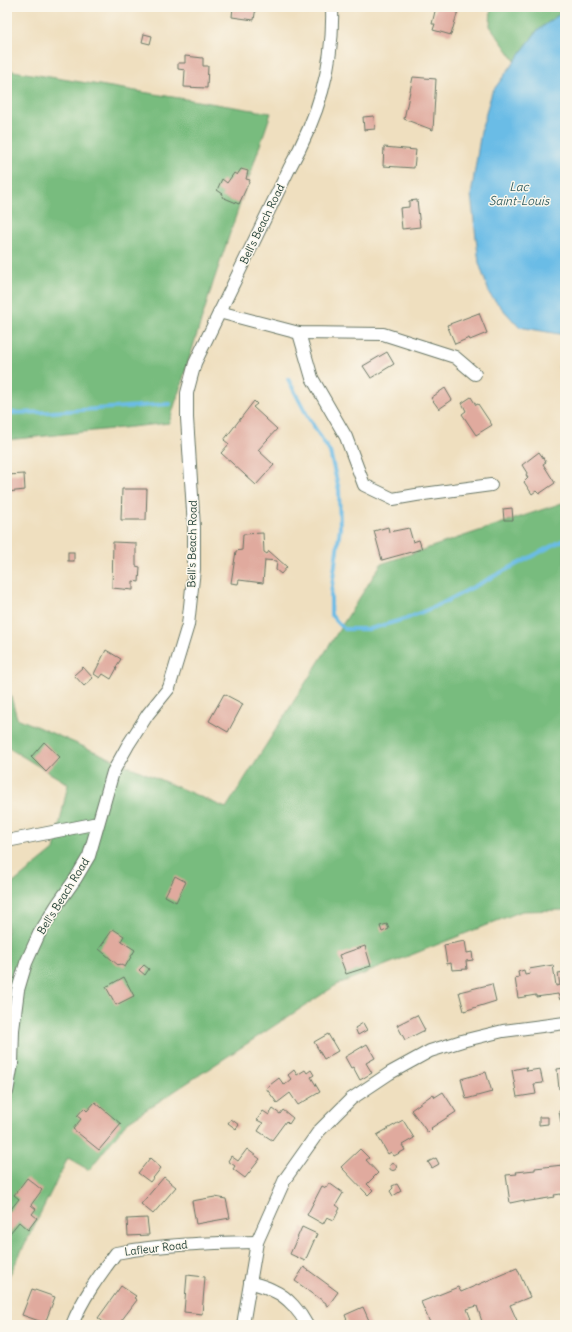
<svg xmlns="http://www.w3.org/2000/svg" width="572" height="1332" viewBox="0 0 572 1332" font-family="Delius,sans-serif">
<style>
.forest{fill:#78bc7e;stroke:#4c7c59}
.water{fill:#6abce6;stroke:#447c8d}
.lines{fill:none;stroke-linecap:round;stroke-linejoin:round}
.stream{stroke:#6abce6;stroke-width:4}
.building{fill:#e0aa9e}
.minor-casing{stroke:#687665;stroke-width:14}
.minor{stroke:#fff;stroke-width:12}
.labels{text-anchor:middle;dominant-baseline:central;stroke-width:3;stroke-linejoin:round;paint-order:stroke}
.street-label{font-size:11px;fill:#1f3d34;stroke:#fbf7ec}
.water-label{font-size:12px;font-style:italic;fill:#325d60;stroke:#fbf7ec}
</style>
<rect width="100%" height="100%" fill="#fbf7ec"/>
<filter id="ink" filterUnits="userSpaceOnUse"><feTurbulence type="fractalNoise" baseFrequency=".025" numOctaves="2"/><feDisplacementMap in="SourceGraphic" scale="8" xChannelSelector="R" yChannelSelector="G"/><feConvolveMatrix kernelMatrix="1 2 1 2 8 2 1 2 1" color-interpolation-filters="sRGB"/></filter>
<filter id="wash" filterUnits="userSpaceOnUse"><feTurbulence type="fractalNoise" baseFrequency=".012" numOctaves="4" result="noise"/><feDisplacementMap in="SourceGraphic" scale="16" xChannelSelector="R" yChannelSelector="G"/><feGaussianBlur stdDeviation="0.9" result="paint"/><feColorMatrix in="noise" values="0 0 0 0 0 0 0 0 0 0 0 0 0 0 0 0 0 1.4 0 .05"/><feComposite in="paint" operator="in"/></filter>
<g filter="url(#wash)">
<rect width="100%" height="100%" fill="#efdfbf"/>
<g class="forest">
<path d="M 491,7 L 565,7 L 565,14 L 561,13 L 537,31 L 515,61 L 490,26 Z"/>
<path d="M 7,70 L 271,113 L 214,280 L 169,423 L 7,440 Z"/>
<path d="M 565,502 L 565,910 L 522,911 L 338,984 L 126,1123 L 89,1170 L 68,1158 L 7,1280 L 7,888 L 54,850 L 68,784 L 7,747 L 7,683 L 17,718 L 226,808 L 381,564 Z"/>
</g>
<g class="water">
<path d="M 561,13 L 565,14 L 565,335 L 519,327 L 490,295 L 479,263 L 471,195 L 481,131 L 492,92 L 537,31 Z"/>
<path d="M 565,357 L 565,396 L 563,391 L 559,366 Z"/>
</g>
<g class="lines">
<g class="stream">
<path d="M 288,379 L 308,417 L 330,452 L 339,490 L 340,528 L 331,593 L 331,615 L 344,629 L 370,629 L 408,618 L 441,604 L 565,539"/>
<path d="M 7,413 L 52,412 L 170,404"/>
</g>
</g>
<g id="blocks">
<g class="building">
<path d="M 233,7 L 256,7 L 254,20 L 232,17 Z"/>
<path d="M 436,7 L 459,7 L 451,35 L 433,30 L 435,24 L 432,24 Z"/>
<path d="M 144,34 L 152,36 L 150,44 L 142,42 Z"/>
<path d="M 185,56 L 203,58 L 203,66 L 208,66 L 207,88 L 184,87 L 185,70 L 178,69 L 178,63 L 185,63 Z"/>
<path d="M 413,77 L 436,79 L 433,130 L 404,119 Z"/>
<path d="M 374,116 L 375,129 L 364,130 L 363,117 Z"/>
<path d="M 384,147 L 416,150 L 414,168 L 383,166 Z"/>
<path d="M 241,169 L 248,171 L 246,179 L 250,180 L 239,204 L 222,197 L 223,194 L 217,190 L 222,179 L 227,183 L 234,173 L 237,175 Z"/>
<path d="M 417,200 L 420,227 L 402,229 L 400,208 L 409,207 L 409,201 Z"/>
<path d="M 479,313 L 487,333 L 470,340 L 469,338 L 455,344 L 447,325 Z"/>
<path d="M 387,352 L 394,364 L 371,378 L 363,366 Z"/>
<path d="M 445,388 L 452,400 L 439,409 L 431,398 Z"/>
<path d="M 471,397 L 476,405 L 478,404 L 492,425 L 476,435 L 462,414 L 466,411 L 462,403 Z"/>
<path d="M 254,401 L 257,404 L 253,407 L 277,429 L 258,450 L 274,465 L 256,485 L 221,453 L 229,444 L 224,440 Z"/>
<path d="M 539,452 L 546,462 L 543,464 L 555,483 L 539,494 L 536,491 L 532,494 L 524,482 L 528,478 L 526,475 L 527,473 L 522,465 Z"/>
<path d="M 24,474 L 25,490 L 7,492 L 7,475 Z"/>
<path d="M 122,489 L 147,489 L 146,520 L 121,520 Z"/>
<path d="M 512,508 L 513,520 L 504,520 L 503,509 Z"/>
<path d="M 388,527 L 389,532 L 409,528 L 413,542 L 419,540 L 422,549 L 382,560 L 374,531 Z"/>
<path d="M 263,533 L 264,552 L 267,554 L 269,551 L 287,567 L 281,574 L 276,570 L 277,561 L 265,560 L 263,583 L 239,580 L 238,584 L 231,583 L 236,551 L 242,550 L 243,534 Z"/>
<path d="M 113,542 L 136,543 L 136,566 L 140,567 L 139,582 L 133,581 L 133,590 L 112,588 Z"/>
<rect x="68" y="552" width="6" height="9"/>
<path d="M 106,650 L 121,659 L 116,667 L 117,668 L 111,679 L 103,674 L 100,678 L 94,674 Z"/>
<path d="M 83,667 L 93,678 L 84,686 L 74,675 Z"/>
<path d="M 224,694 L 243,704 L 228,732 L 209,721 Z"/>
<path d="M 44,742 L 60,757 L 46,772 L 31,757 Z"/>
<path d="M 175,876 L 186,882 L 176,902 L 165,896 Z"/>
<path d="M 387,924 L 389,929 L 382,932 L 380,926 Z"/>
<path d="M 113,929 L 124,936 L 121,941 L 135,950 L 125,967 L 119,964 L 118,965 L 99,949 Z"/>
<path d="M 465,941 L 467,953 L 472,952 L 473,960 L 466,961 L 467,969 L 452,970 L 451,963 L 447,964 L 444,945 Z"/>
<path d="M 365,946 L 371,966 L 346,974 L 339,955 Z"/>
<path d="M 144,965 L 149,969 L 145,975 L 139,970 Z"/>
<path d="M 553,965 L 556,986 L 560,985 L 558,973 L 565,972 L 565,999 L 560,1000 L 558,994 L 536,997 L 536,995 L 518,998 L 515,978 L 519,977 L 518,972 L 524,970 L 525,975 L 530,974 L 529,969 Z"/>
<path d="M 124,977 L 134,996 L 116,1005 L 106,987 Z"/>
<path d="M 492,984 L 496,1001 L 464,1011 L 459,992 Z"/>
<path d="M 417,1015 L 425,1030 L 405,1040 L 397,1025 Z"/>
<path d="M 363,1023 L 367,1030 L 358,1035 L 355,1028 Z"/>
<path d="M 328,1034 L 338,1051 L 324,1059 L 314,1042 Z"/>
<path d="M 367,1044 L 375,1058 L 366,1063 L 372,1073 L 360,1080 L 353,1067 L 351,1068 L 345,1057 Z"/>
<path d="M 526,1067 L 527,1071 L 540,1069 L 543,1083 L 534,1084 L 536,1094 L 517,1097 L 512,1070 Z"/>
<path d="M 565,1068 L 565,1088 L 559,1089 L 557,1069 Z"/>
<path d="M 294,1070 L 297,1075 L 305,1070 L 307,1073 L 311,1070 L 314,1075 L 311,1077 L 320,1092 L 298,1105 L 290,1093 L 277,1103 L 266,1088 L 279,1078 L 284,1085 L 291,1079 L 288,1075 Z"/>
<path d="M 486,1072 L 492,1092 L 466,1099 L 461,1079 Z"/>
<path d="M 443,1092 L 456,1112 L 431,1128 L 432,1129 L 428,1133 L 411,1110 L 433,1094 L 435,1097 Z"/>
<path d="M 95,1102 L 121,1124 L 99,1150 L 73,1129 L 81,1119 L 77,1116 L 84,1108 L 87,1111 Z"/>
<path d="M 273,1109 L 280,1114 L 283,1110 L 293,1118 L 289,1124 L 286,1121 L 272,1140 L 258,1131 L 263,1123 L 257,1120 L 263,1111 L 269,1115 Z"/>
<path d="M 565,1110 L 565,1123 L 561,1123 L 559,1111 Z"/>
<path d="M 539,1117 L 548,1117 L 548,1124 L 539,1125 Z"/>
<path d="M 231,1119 L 239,1125 L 236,1129 L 228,1123 Z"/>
<path d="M 403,1120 L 414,1138 L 402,1145 L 405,1150 L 394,1156 L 391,1152 L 388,1154 L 377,1135 Z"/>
<path d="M 247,1149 L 260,1159 L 245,1178 L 233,1169 L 235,1166 L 228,1161 L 231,1156 L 238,1161 Z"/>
<path d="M 360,1149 L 369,1158 L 366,1160 L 378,1173 L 367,1184 L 373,1190 L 368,1195 L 341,1167 Z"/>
<path d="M 150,1158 L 161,1168 L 150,1182 L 138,1173 Z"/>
<path d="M 436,1158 L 439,1164 L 432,1168 L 428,1162 Z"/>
<circle cx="393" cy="1167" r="3.5"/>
<path d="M 563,1165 L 565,1179 L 565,1195 L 561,1196 L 561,1194 L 554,1195 L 555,1197 L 524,1202 L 524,1200 L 510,1203 L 506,1175 L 517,1174 L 516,1172 L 535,1170 L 535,1168 Z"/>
<path d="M 164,1177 L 176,1187 L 153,1214 L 141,1204 Z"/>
<path d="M 27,1178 L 42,1190 L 31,1205 L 36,1209 L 32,1214 L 37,1218 L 28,1230 L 19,1222 L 10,1233 L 7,1230 L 7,1214 L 19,1199 L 14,1195 Z"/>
<path d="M 329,1183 L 343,1193 L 336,1205 L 340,1208 L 334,1220 L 327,1217 L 323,1224 L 307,1215 L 322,1186 L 326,1188 Z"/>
<path d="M 397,1184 L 401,1191 L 393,1196 L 390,1191 L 393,1188 L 392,1186 Z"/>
<path d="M 215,1197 L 226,1199 L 230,1218 L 196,1224 L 192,1201 Z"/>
<path d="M 147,1218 L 149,1235 L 128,1236 L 127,1219 Z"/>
<path d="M 302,1227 L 317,1234 L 305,1261 L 290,1254 Z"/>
<path d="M 304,1267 L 338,1292 L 328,1306 L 326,1305 L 326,1303 L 295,1281 Z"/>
<path d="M 517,1268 L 530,1297 L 510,1305 L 519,1325 L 483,1325 L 477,1306 L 467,1309 L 471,1319 L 455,1325 L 431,1325 L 421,1302 L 458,1287 L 461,1292 Z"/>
<path d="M 187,1275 L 205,1277 L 202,1314 L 184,1312 Z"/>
<path d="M 121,1286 L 136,1296 L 134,1298 L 137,1300 L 118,1325 L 108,1325 L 98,1318 Z"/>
<path d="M 32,1289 L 55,1297 L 45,1323 L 22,1315 Z"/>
<path d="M 363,1307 L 371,1325 L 349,1325 L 345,1315 Z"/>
<path d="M 175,1323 L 189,1324 L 189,1325 L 175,1325 Z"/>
</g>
</g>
</g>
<g filter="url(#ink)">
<use href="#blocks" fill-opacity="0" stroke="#687665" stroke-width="1"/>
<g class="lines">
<defs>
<g id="minor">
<path d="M 219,312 L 299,333 L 383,334 L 455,357 L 475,374"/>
<path d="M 299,333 L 312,378 L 346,437 L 364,485 L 393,499 L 416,495 L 491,485"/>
<path d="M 7,841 L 98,823"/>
<path d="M 7,1092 L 12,1064 L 13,1030 L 18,990 L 26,963 L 39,934 L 57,905 L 76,878 L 89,856 L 113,772 L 128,745 L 148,714 L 169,688 L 188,625 L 194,569 L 194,527 L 187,418 L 187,393 L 195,363 L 289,169 C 318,117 334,67 332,7"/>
<path d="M 250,1282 C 258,1285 267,1287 274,1291 C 288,1297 300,1312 307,1325"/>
<path d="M 72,1325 C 82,1299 99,1276 116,1253 C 162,1244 210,1243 257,1242"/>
<path d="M 243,1325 L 257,1242 L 285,1179 L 319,1131 L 351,1099 L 390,1073 L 430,1051 L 462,1041 L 503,1031 L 565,1023"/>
</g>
</defs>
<use href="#minor" class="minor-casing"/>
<use href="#minor" class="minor"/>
</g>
</g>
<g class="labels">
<g class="street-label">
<text transform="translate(262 224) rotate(-64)">Bell's Beach Road</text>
<text transform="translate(192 544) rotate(-89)">Bell's Beach Road</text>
<text transform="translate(63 896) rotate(-58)">Bell's Beach Road</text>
<text transform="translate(156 1248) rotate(-7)">Lafleur Road</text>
</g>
<g class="water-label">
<text x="519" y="186">Lac<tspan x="519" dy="14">Saint-Louis</tspan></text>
</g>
</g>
<rect width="572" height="1332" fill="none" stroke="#fbf7ec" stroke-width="24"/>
</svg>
